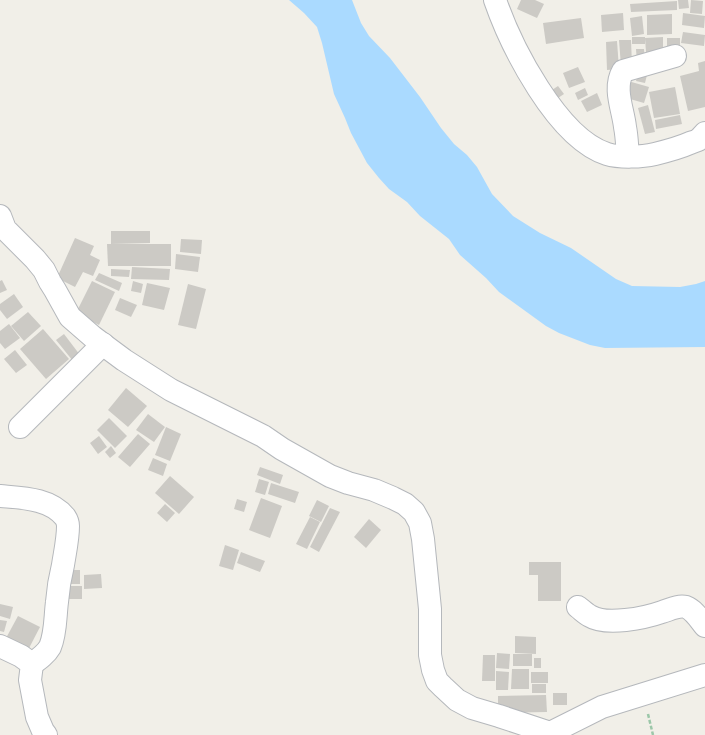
<svg xmlns="http://www.w3.org/2000/svg" width="705" height="735" viewBox="0 0 705 735" font-family="'IBM Plex Sans',sans-serif">
<style>
.water{fill:#aadaff}
.building{fill:#cccac5}
.lines{fill:none;stroke-linecap:round;stroke-linejoin:round}
.minor-casing{stroke:#b5b8bc;stroke-width:24}
.path{stroke:#9cc7a9;stroke-width:2.5;stroke-dasharray:4 2;stroke-linecap:butt}
.minor{stroke:#fff;stroke-width:22}
</style>
<rect width="100%" height="100%" fill="#f1efe8"/>
<path class="water" d="M 289,0 L 352,0 L 361,23 L 369,36 L 390,58 L 420,97 L 441,128 L 454,144 L 467,155 L 477,167 L 492,194 L 513,216 L 540,233 L 571,248 L 616,279 L 632,286 L 680,287 L 696,284 L 705,281 L 705,347 L 605,348 L 590,345 L 559,333 L 546,326 L 499,292 L 486,278 L 460,255 L 449,239 L 420,216 L 407,202 L 389,189 L 379,178 L 367,163 L 351,133 L 345,118 L 334,94 L 322,43 L 317,27 L 304,13 Z"/>
<g class="building">
<path d="M 521,0 L 535,0 L 544,4 L 537,18 L 517,9 Z"/>
<path d="M 678,0 L 688,0 L 689,8 L 679,9 Z"/>
<path d="M 691,0 L 703,1 L 702,14 L 690,13 Z"/>
<path d="M 677,1 L 677,10 L 631,12 L 630,4 Z"/>
<path d="M 623,13 L 624,30 L 602,32 L 601,15 Z"/>
<path d="M 683,13 L 705,16 L 704,28 L 682,25 Z"/>
<path d="M 672,14 L 672,34 L 647,35 L 647,15 Z"/>
<path d="M 642,16 L 644,34 L 632,36 L 630,18 Z"/>
<path d="M 581,18 L 584,38 L 546,44 L 543,23 Z"/>
<path d="M 683,32 L 705,35 L 704,46 L 681,43 Z"/>
<rect x="632" y="37" width="13" height="7"/>
<path d="M 663,37 L 663,51 L 646,52 L 645,38 Z"/>
<rect x="667" y="38" width="13" height="15"/>
<path d="M 619,40 L 631,40 L 632,65 L 621,66 Z"/>
<path d="M 617,41 L 619,69 L 607,70 L 606,42 Z"/>
<path d="M 636,49 L 644,49 L 645,62 L 637,63 Z"/>
<path d="M 705,61 L 705,107 L 688,111 L 680,76 L 699,71 L 698,63 Z"/>
<path d="M 578,67 L 585,82 L 569,88 L 563,73 Z"/>
<path d="M 638,74 L 647,75 L 645,83 L 636,81 Z"/>
<path d="M 628,81 L 649,87 L 644,103 L 623,97 Z"/>
<path d="M 558,86 L 564,94 L 555,100 L 549,92 Z"/>
<path d="M 675,87 L 680,114 L 654,118 L 649,92 Z"/>
<path d="M 585,88 L 588,95 L 578,100 L 575,93 Z"/>
<path d="M 597,93 L 602,105 L 587,112 L 581,101 Z"/>
<path d="M 648,105 L 655,132 L 645,134 L 638,108 Z"/>
<path d="M 680,115 L 682,124 L 656,129 L 655,120 Z"/>
<path d="M 111,231 L 150,231 L 150,243 L 111,244 Z"/>
<path d="M 75,238 L 94,246 L 90,255 L 100,260 L 93,276 L 83,272 L 75,287 L 57,278 Z"/>
<path d="M 181,239 L 202,240 L 201,254 L 180,252 Z"/>
<path d="M 107,244 L 171,244 L 171,266 L 108,266 Z"/>
<path d="M 176,254 L 200,257 L 198,272 L 175,269 Z"/>
<path d="M 132,267 L 170,269 L 169,280 L 131,279 Z"/>
<path d="M 111,269 L 130,270 L 129,277 L 111,276 Z"/>
<path d="M 99,273 L 122,283 L 119,291 L 95,280 Z"/>
<path d="M 2,280 L 7,290 L 0,293 L 0,281 Z"/>
<path d="M 92,281 L 115,292 L 99,325 L 76,313 Z"/>
<path d="M 133,281 L 143,284 L 141,293 L 131,291 Z"/>
<path d="M 147,283 L 170,288 L 164,310 L 142,305 Z"/>
<path d="M 188,284 L 206,289 L 196,329 L 178,325 Z"/>
<path d="M 14,294 L 23,307 L 7,319 L 0,310 L 0,304 Z"/>
<path d="M 120,298 L 137,305 L 131,317 L 115,310 Z"/>
<path d="M 28,312 L 41,326 L 24,341 L 11,326 Z"/>
<path d="M 9,324 L 20,338 L 5,349 L 0,343 L 0,331 Z"/>
<path d="M 43,329 L 69,359 L 46,379 L 20,349 Z"/>
<path d="M 64,334 L 80,355 L 73,361 L 56,340 Z"/>
<path d="M 15,350 L 27,365 L 16,373 L 4,359 Z"/>
<path d="M 126,388 L 147,406 L 128,427 L 108,410 Z"/>
<path d="M 148,414 L 165,427 L 154,442 L 136,430 Z"/>
<path d="M 109,418 L 127,436 L 115,448 L 97,430 Z"/>
<path d="M 166,427 L 181,434 L 170,461 L 155,455 Z"/>
<path d="M 138,434 L 150,444 L 130,467 L 118,457 Z"/>
<path d="M 99,436 L 107,447 L 98,454 L 90,443 Z"/>
<path d="M 111,446 L 116,453 L 110,458 L 105,452 Z"/>
<path d="M 153,458 L 167,464 L 163,476 L 148,470 Z"/>
<path d="M 260,467 L 283,475 L 280,484 L 257,475 Z"/>
<path d="M 170,476 L 194,497 L 179,514 L 155,493 Z"/>
<path d="M 259,479 L 269,482 L 265,495 L 255,492 Z"/>
<path d="M 271,483 L 299,492 L 295,503 L 268,494 Z"/>
<path d="M 261,498 L 282,506 L 270,538 L 249,530 Z"/>
<path d="M 237,499 L 247,502 L 244,512 L 234,509 Z"/>
<path d="M 317,500 L 329,506 L 321,522 L 309,516 Z"/>
<path d="M 165,504 L 175,513 L 167,522 L 157,513 Z"/>
<path d="M 330,508 L 340,512 L 319,552 L 310,547 Z"/>
<path d="M 310,517 L 320,522 L 307,549 L 296,544 Z"/>
<path d="M 369,519 L 381,530 L 366,548 L 354,537 Z"/>
<path d="M 225,545 L 239,550 L 233,570 L 219,566 Z"/>
<path d="M 241,552 L 265,561 L 260,572 L 237,563 Z"/>
<path d="M 529,562 L 561,562 L 561,601 L 538,601 L 538,575 L 529,575 Z"/>
<rect x="66" y="570" width="14" height="14"/>
<path d="M 101,574 L 102,588 L 84,589 L 84,575 Z"/>
<rect x="64" y="586" width="18" height="13"/>
<path d="M 0,604 L 13,607 L 10,619 L 0,616 Z"/>
<path d="M 18,616 L 40,627 L 27,652 L 5,640 Z"/>
<path d="M 0,620 L 7,621 L 4,632 L 0,631 Z"/>
<path d="M 515,636 L 536,637 L 536,654 L 515,653 Z"/>
<path d="M 497,653 L 510,654 L 509,669 L 496,668 Z"/>
<rect x="513" y="654" width="19" height="12"/>
<path d="M 483,655 L 495,655 L 495,681 L 482,681 Z"/>
<rect x="534" y="658" width="7" height="10"/>
<path d="M 512,669 L 529,669 L 529,689 L 511,689 Z"/>
<path d="M 496,671 L 509,672 L 508,690 L 496,690 Z"/>
<rect x="531" y="672" width="17" height="11"/>
<rect x="532" y="684" width="14" height="9"/>
<rect x="553" y="693" width="14" height="12"/>
<path d="M 546,695 L 547,712 L 498,713 L 498,696 Z"/>
</g>
<g class="lines">
<defs>
<g id="minor">
<path d="M 495,0 C 511,46 557,138 607,154 C 620,158 642,157 655,154 C 667,151 679,148 690,143 C 693,142 696,141 698,140 C 701,138 703,135 705,133"/>
<path d="M 628,156 C 627,146 627,137 625,127 C 623,109 613,88 623,71 L 675,56"/>
<path d="M 0,216 L 5,229 L 35,259 L 44,270 L 50,282 L 55,290 L 70,317 L 93,337 L 124,360 L 171,390 L 263,436 L 282,449 L 330,476 L 348,483 L 374,490 L 393,498 L 405,504 L 414,512 L 420,523 L 423,539 L 430,609 L 430,655 L 433,670 L 437,681 L 443,687 L 457,700 L 472,708 L 499,716 L 550,733"/>
<path d="M 20,427 L 103,344"/>
<path d="M 0,496 C 22,498 50,498 65,517 C 67,520 68,523 68,526 C 68,539 65,552 63,565 C 60,577 58,589 57,602 C 55,617 56,633 50,647 C 46,654 39,659 32,664"/>
<path d="M 578,607 C 582,610 586,614 590,616 C 606,626 645,618 662,612 C 669,610 678,605 686,607 C 694,610 700,620 705,626"/>
<path d="M 0,646 L 21,656 L 32,664 L 30,680 L 37,717 L 43,731 L 46,735"/>
<path d="M 546,735 L 602,707 L 705,675"/>
</g>
</defs>
<use href="#minor" class="minor-casing"/>
<path class="path" d="M 648,714 L 653,735"/>
<use href="#minor" class="minor"/>
</g>
</svg>
